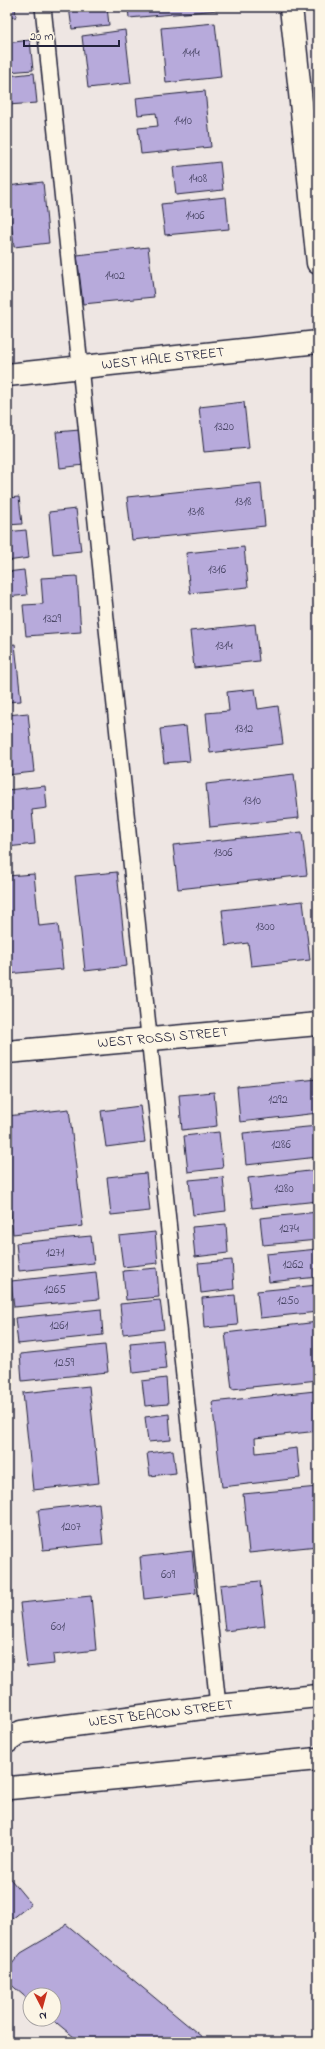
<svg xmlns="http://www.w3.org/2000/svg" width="325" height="2049" viewBox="0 0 325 2049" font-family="'Indie Flower',sans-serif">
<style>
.building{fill:#b7aadb;stroke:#22223b}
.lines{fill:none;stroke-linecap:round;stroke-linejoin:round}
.service-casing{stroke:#22223b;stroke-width:18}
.minor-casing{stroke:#22223b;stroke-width:25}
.tertiary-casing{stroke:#22223b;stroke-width:25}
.service{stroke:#fcf5e5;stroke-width:15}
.minor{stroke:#fcf5e5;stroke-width:22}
.tertiary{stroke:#fcf5e5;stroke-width:22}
.labels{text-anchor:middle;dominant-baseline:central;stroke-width:3.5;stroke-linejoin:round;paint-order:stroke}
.number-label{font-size:12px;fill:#474463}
.street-label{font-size:14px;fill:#22223b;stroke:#fcf5e5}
</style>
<rect width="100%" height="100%" fill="#eee6e3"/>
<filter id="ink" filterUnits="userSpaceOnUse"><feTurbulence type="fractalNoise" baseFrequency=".025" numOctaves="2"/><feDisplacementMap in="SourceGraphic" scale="8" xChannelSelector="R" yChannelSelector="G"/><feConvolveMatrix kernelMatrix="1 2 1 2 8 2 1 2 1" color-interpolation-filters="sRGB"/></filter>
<g filter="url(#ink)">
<g class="building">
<path d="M 7,7 L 15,7 L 16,17 L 7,18 Z"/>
<path d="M 69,7 L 107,7 L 109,25 L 72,29 Z"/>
<path d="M 128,7 L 218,7 L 218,10 L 129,18 Z"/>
<path d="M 215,23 L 221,77 L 166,83 L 161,28 Z"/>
<path d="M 125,30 L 131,83 L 88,88 L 82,36 Z"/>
<path d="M 30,40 L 33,70 L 7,72 L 7,43 Z"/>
<path d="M 34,73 L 37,103 L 7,105 L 7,76 Z"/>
<path d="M 205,91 L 211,147 L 141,154 L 138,128 L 158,126 L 156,113 L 138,115 L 136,98 Z"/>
<path d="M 220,162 L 223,190 L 176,195 L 173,167 Z"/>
<path d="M 43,182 L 49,243 L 14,247 L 7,186 Z"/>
<path d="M 226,197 L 229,229 L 165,235 L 161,204 Z"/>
<path d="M 148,247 L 154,297 L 83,304 L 77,255 Z"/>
<path d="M 244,402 L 249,448 L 204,452 L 199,407 Z"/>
<path d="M 80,430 L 84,465 L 60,468 L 56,432 Z"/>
<path d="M 261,483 L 265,526 L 132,540 L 127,497 Z"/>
<path d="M 19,497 L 22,524 L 7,525 L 7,498 Z"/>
<path d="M 76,509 L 81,551 L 53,554 L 49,512 Z"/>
<path d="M 26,530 L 29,558 L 7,561 L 7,532 Z"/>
<path d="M 244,547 L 248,587 L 190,593 L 186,553 Z"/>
<path d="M 24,570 L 27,595 L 7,597 L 7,572 Z"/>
<path d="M 77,576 L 81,632 L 26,636 L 23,605 L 43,604 L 41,578 Z"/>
<path d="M 255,624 L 259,661 L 194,668 L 190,631 Z"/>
<path d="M 15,644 L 21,701 L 7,702 L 7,645 Z"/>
<path d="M 255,689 L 258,709 L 278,706 L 283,744 L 210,753 L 206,713 L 229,711 L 227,692 Z"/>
<path d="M 28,713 L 34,772 L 7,775 L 7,715 Z"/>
<path d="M 186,726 L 190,761 L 164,763 L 160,729 Z"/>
<path d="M 294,774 L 299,818 L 210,827 L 206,784 Z"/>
<path d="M 45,786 L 47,808 L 32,810 L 35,844 L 7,847 L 7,790 Z"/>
<path d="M 302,832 L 307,875 L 178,889 L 173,845 Z"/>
<path d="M 117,872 L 127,966 L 85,971 L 75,876 Z"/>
<path d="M 34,874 L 39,926 L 58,924 L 63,969 L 7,974 L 7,876 Z"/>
<path d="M 303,901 L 310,960 L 251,966 L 248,943 L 226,946 L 222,910 Z"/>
<path d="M 318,1079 L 318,1113 L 240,1122 L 237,1087 Z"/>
<path d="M 214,1092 L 217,1126 L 182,1130 L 179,1095 Z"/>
<path d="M 140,1106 L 145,1142 L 106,1147 L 101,1111 Z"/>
<path d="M 69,1109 L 83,1226 L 13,1234 L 7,1178 L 7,1116 Z"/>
<path d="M 318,1126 L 318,1157 L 246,1165 L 243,1133 Z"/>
<path d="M 219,1132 L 223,1168 L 188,1172 L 184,1136 Z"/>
<path d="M 318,1170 L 318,1201 L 252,1208 L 248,1178 Z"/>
<path d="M 146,1173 L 150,1211 L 111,1215 L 107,1177 Z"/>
<path d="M 223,1177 L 226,1211 L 193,1215 L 189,1180 Z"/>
<path d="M 318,1212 L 318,1240 L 263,1245 L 260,1218 Z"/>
<path d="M 226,1224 L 228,1253 L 195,1257 L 192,1227 Z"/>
<path d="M 155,1232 L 158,1263 L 123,1267 L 119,1236 Z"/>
<path d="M 91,1236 L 94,1263 L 19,1271 L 16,1243 Z"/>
<path d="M 318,1249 L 318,1277 L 269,1282 L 266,1254 Z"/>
<path d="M 232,1260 L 234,1289 L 201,1293 L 198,1263 Z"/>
<path d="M 157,1268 L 159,1297 L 126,1300 L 123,1271 Z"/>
<path d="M 96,1272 L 99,1299 L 14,1307 L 11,1281 Z"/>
<path d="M 318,1285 L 318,1312 L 260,1318 L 257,1291 Z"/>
<path d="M 235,1295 L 238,1325 L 204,1328 L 202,1298 Z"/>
<path d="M 160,1300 L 164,1329 L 123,1334 L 120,1304 Z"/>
<path d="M 101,1309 L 103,1335 L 18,1344 L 15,1318 Z"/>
<path d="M 318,1322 L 318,1380 L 232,1389 L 225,1333 Z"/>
<path d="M 163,1340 L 166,1369 L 133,1373 L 130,1343 Z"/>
<path d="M 105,1345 L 108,1372 L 22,1381 L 20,1354 Z"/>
<path d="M 166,1378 L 168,1404 L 145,1406 L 142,1381 Z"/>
<path d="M 89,1386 L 99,1483 L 33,1490 L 23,1393 Z"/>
<path d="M 315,1391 L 318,1431 L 255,1438 L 256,1453 L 297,1448 L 300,1478 L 222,1487 L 212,1402 Z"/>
<path d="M 169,1414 L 171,1440 L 148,1442 L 145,1417 Z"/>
<path d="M 173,1450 L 176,1473 L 150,1476 L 147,1453 Z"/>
<path d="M 318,1487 L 318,1546 L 249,1553 L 243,1494 Z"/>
<path d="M 99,1503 L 103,1544 L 43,1550 L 38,1510 Z"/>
<path d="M 192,1551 L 196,1593 L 144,1599 L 140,1557 Z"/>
<path d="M 260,1581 L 265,1626 L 225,1631 L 220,1585 Z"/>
<path d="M 91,1596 L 96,1650 L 53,1655 L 54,1664 L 27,1667 L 20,1603 Z"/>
<path d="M 7,1875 L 31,1904 L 7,1923 Z"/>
<path d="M 66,1924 L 208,2042 L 80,2042 L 52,2019 L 54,2019 L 54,1995 L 30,1995 L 30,2001 L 8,1982 L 7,1970 L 21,1953 L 62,1929 Z"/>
</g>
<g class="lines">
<defs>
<path id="service" d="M 43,7 L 218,1706"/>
<g id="minor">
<path d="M 291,7 L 318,263"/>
<path d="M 7,375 L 318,342"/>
<path d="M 7,1052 L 318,1024"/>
</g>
<g id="tertiary">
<path d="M 7,1742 L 21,1732 L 218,1706 L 318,1696"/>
<path d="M 7,1786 L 10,1788 L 318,1759"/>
</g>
</defs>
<use href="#service" class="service-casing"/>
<use href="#minor" class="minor-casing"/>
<use href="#tertiary" class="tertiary-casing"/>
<use href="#service" class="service"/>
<use href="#minor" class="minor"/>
<use href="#tertiary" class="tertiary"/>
</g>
</g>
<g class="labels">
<g class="number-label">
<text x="191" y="53">1414</text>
<text x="183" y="121">1410</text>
<text x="198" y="179">1408</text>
<text x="195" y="216">1406</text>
<text x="115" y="276">1402</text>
<text x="224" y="427">1320</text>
<text x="243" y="502">1318</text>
<text x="196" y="512">1318</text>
<text x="217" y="570">1316</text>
<text x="52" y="619">1329</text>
<text x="224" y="646">1314</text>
<text x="244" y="729">1312</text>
<text x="252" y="801">1310</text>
<text x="223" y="853">1306</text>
<text x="265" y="927">1300</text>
<text x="278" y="1100">1292</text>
<text x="281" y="1145">1286</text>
<text x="284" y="1189">1280</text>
<text x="289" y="1229">1274</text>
<text x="55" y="1253">1271</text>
<text x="293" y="1265">1262</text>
<text x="55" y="1290">1265</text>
<text x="288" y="1301">1250</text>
<text x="59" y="1326">1261</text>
<text x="64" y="1363">1259</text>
<text x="71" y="1527">1207</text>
<text x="168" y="1575">609</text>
<text x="58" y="1627">601</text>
</g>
<g class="street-label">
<text transform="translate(163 359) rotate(-6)">WEST HALE STREET</text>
<text transform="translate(163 1038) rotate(-5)">WEST ROSSI STREET</text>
<text transform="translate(161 1714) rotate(-7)">WEST BEACON STREET</text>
</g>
</g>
<rect width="325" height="2049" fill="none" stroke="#fcf5e5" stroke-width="24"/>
<rect x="12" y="12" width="301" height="2025" fill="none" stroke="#22223b" stroke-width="1.5" filter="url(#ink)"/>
<g transform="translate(42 2007) rotate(174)"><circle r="19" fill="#fcf5e5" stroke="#a5a1a1"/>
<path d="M0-3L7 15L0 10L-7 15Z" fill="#c8321e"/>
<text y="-6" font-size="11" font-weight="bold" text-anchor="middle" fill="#22223b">N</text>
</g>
<path d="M24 40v6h95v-6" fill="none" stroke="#22223b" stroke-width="2"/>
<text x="30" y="40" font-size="12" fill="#22223b" stroke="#fcf5e5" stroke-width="3" paint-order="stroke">20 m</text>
</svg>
